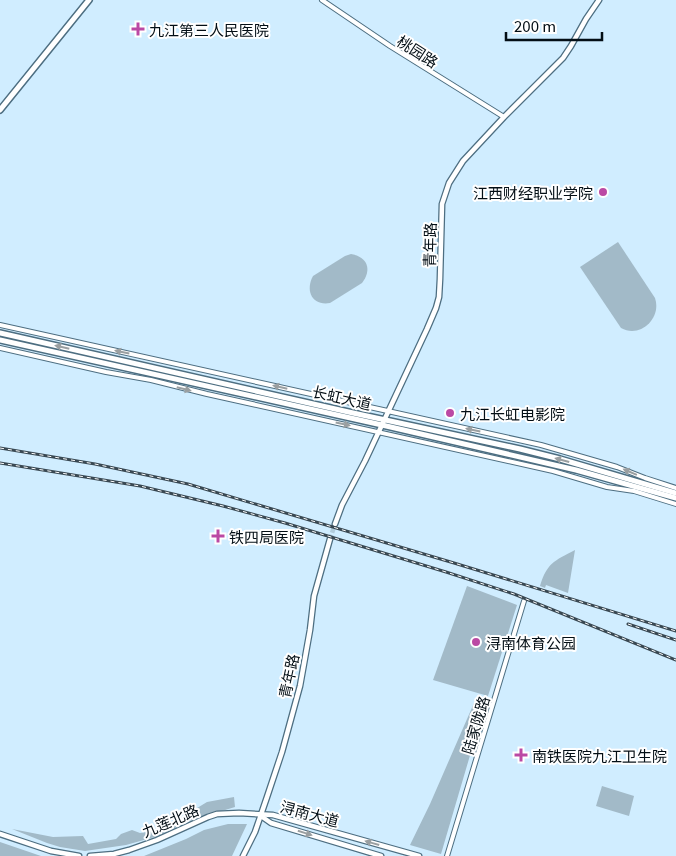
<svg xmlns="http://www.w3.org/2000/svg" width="676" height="856" viewBox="0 0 676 856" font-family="Georgia,'Noto Sans SC',serif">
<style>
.park{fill:#a2bac8}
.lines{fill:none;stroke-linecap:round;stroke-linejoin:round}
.secondary-tunnel{stroke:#b1ccdc;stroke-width:4.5;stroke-dasharray:4.5 2;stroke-linecap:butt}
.tertiary-casing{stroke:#4d6e81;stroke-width:6}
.secondary-casing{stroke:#4d6e81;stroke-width:7}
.trunk-casing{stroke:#4d6e81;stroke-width:8}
.tertiary{stroke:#fff;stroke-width:4}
.secondary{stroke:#fff;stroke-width:4.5}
.trunk{stroke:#fff;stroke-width:5}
.rail-casing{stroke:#394852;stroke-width:3}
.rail{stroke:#fff;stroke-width:1;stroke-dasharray:4;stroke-linecap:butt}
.oneway{fill:#9a9fa1}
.poi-dot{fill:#bb49a4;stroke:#fff;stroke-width:2}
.labels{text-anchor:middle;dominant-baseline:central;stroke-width:4;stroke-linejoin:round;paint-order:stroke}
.poi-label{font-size:15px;fill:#030e15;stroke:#fff;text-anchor:start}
.street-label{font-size:15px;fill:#030e15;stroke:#fff}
</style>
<rect width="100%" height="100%" fill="#d0edff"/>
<g class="park">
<path d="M 618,242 L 655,298 C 662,318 640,339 621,328 L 580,267 Z"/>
<path d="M 351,254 C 368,257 372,270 362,283 L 330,303 C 312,306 305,291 313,276 L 345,256 Z"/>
<path d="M 575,550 L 568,593 L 546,585 L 545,588 L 540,586 C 547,563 554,561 575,550 Z"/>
<path d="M 467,586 L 517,605 L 488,696 L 433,680 Z"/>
<path d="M 486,701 L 441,854 L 410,845 L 430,804 L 474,703 Z"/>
<path d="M 602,786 L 634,796 L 629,816 L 596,806 Z"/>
<path d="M 234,797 L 235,807 L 189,821 L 158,836 L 126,845 L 85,851 L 60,847 L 47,843 L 12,829 L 53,837 L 83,836 L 88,844 L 116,839 L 121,834 L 132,830 L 140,833 L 161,830 L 207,802 Z"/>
<path d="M 228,824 L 247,824 L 232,856 L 144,856 L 186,839 L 204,830 Z"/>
<path d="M 0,842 L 41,856 L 0,856 Z"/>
</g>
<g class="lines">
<path class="secondary-tunnel" d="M 330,539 L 335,524"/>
<defs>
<g id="tertiary">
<path d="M 322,0 L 390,46 L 504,117"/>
<path d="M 0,325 L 541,445 L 617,467 L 645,478 L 676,488"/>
<path d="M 0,348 L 106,372 L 151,380 L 207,394 L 553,471 L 607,487 L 634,491 L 676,504"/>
<path d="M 447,856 L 524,601"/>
</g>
<g id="secondary">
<path d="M 335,524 L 342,505 L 365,461 L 427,329 L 436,308 L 439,297 L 440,279 L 442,204 L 449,183 L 463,161 L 504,117 L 563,58 L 571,46 L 586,19 L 599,0"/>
<path d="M 261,816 L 271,823 L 381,856"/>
<path d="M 0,834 L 51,851 L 79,856"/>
<path d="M 90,856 L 114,854 L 129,850 L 157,840 L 208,817 L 217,814 L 239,813 L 273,815 L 419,856"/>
<path d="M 243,856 L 255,832 L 267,797 L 282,752 L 300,686 L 310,630 L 314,596 L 330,539"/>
</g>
<g id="trunk">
<path d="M 0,110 L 89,0"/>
<path d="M 0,333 L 353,413 L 520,449 L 560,459 L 676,493"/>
<path d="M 0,340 L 382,425 L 576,470 L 676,498"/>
</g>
</defs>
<use href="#tertiary" class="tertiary-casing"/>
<use href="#secondary" class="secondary-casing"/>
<use href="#trunk" class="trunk-casing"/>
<use href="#tertiary" class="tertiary"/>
<use href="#secondary" class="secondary"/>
<use href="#trunk" class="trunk"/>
<defs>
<g id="rail">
<path d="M 0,448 L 95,464 L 188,484 L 454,563 L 676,631"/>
<path d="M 0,463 L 140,486 L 223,506 L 285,523 L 446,572 L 514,594 L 676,660"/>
<path d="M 628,624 L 676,640"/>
</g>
</defs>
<use href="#rail" class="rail-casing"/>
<use href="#rail" class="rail"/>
</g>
<defs><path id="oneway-solid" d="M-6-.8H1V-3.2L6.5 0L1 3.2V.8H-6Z" transform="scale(1.25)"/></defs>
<g class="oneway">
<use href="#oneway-solid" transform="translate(62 347) rotate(-167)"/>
<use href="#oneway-solid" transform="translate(122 352) rotate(-168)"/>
<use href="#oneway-solid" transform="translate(280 387) rotate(-167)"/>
<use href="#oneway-solid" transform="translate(184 389) rotate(14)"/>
<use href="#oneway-solid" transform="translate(343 424) rotate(12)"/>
<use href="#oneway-solid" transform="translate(473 430) rotate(-168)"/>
<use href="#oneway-solid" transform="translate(562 460) rotate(-165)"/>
<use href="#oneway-solid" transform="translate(630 472) rotate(-157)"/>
<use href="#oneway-solid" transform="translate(305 833) rotate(17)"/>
<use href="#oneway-solid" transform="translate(372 843) rotate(-164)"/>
</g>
<g class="poi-dot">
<path d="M135.5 21.5h5v5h5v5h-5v5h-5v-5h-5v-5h5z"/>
<circle cx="603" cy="192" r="5"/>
<circle cx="450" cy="413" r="5"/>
<path d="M215.5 528.5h5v5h5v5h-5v5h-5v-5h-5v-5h5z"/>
<circle cx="476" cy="642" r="5"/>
<path d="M518.5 747.5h5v5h5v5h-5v5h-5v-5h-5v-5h5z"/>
</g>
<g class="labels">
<g class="poi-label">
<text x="149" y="29">九江第三人民医院</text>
<text x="593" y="192" text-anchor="end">江西财经职业学院</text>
<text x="460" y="413">九江长虹电影院</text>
<text x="229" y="536">铁四局医院</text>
<text x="486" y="642">浔南体育公园</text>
<text x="532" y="755">南铁医院九江卫生院</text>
</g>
<g class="street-label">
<text transform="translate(418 51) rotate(33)">桃园路</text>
<text transform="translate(429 245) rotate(-89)">青年路</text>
<text transform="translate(342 397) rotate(13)">长虹大道</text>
<text transform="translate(288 676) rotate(-78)">青年路</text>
<text transform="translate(475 725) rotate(-73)">陆家陇路</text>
<text transform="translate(310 813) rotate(15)">浔南大道</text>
<text transform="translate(170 820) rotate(-23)">九莲北路</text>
</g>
</g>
<path d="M506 32v8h96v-8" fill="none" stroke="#030e15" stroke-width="2.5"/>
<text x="514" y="32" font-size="15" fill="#030e15" stroke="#ffffff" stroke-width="4" paint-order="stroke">200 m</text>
</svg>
